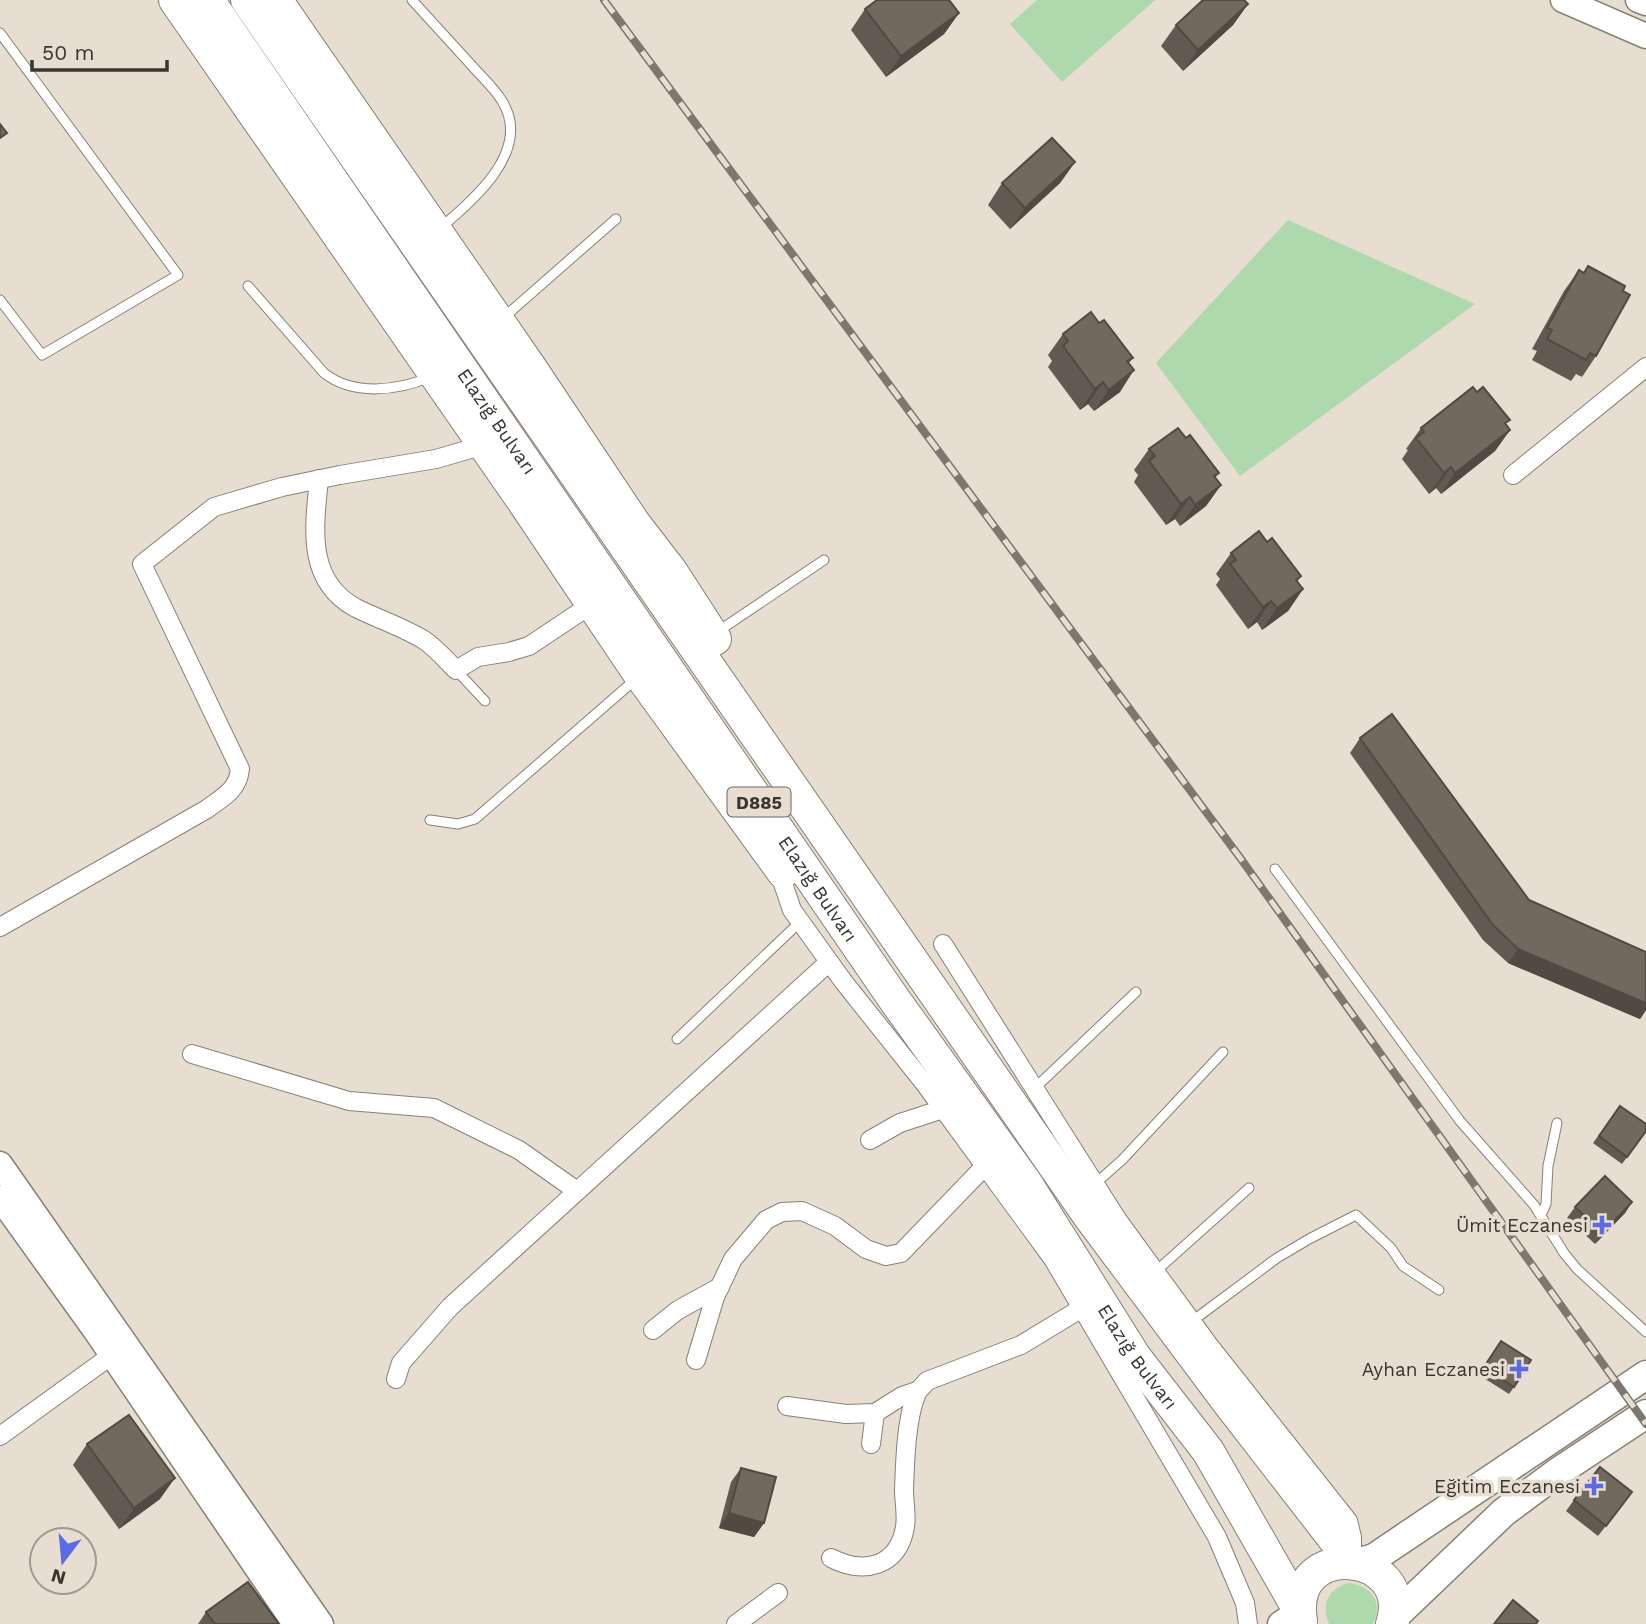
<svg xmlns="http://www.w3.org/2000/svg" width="1646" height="1624" viewBox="0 0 1646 1624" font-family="'Work Sans',sans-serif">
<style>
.green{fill:#add9ad}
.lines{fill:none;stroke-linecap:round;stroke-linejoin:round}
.lane-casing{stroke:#897f74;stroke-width:11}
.street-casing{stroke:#897f74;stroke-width:20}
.secondary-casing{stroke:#897f74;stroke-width:27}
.primary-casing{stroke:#897f74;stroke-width:31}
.highway-casing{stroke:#897f74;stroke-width:34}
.lane{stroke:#fff;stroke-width:9}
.street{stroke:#fff;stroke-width:18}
.secondary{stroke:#fff;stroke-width:24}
.primary{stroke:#fff;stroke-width:28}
.highway{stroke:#fff;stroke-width:32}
.rail-casing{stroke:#7d776f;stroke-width:8}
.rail{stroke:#e7ddd0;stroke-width:5;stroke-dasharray:16;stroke-linecap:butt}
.wall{fill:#625a51}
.shaded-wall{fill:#504a42}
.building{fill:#72695e;stroke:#504a42;stroke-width:2}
.poi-dot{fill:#5d6ae2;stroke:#e7ddd0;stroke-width:2.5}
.labels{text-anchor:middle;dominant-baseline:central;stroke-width:7;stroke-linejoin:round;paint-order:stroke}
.shield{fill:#e7ddd0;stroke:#6d6760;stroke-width:2}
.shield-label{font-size:18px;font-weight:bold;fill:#393530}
.street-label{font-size:19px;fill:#393530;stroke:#e7ddd0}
.poi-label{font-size:19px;fill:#393530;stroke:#e7ddd0;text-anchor:end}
</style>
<rect width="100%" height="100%" fill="#e7ddd0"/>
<g class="green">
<path d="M 1037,0 L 1155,0 L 1062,82 L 1010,24 Z"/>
<path d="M 1288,220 L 1475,304 L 1240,476 L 1156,363 Z"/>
<path d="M 1348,1583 C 1371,1585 1384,1603 1373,1624 L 1329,1624 C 1321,1605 1328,1589 1348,1583 Z"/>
</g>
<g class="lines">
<defs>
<g id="lane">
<path d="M 412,0 C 433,23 453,45 474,68 C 483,78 495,89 502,101 C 533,150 473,201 439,229"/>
<path d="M 0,33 L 178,275 L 42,355 L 0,300"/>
<path d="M 248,286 L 324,373 C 353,396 397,391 430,377"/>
<path d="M 502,319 L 616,219"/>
<path d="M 717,632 L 824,560"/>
<path d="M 456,670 L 485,701"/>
<path d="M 430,820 L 458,824 L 475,819 L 636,679"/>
<path d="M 1275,869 L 1460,1121 L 1534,1205 L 1564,1253 L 1577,1269 L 1646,1332"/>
<path d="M 677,1039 L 800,922"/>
<path d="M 1034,1089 L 1136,992"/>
<path d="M 1095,1184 L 1122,1160 L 1223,1052"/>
<path d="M 1541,1215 L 1546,1204 L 1548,1166 L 1557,1123"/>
<path d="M 1155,1272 L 1249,1188"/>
<path d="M 1191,1322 L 1277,1258 L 1309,1239 L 1356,1215 L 1391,1248 L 1403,1266 L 1439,1290"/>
</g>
<g id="street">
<path d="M 1513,475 L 1646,367"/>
<path d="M 319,479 C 314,528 306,581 356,608 C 378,619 403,627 424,640 C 436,648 446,660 456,670 L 478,657 L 509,652 L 529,646 L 592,604"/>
<path d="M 777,866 L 792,910 L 843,981 L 925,1084 L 1053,1259 L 1217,1537 L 1245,1603 L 1248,1624"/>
<path d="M 0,927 L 207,809 C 223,797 238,790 240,769 L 142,564 L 214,507 L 282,487 L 340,475 L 436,459 L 484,445"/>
<path d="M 943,944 L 1117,1219 L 1208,1344 L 1348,1521 L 1352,1537 L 1352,1557"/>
<path d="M 192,1054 L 349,1101 L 434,1108 L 519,1150 L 577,1191"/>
<path d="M 870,1140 L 900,1123 L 943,1109"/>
<path d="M 653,1330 L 678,1310 L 720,1287"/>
<path d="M 696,1360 L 715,1297 L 733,1259 L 766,1220 L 782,1212 L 802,1211 L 835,1226 L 866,1249 L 886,1256 L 901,1253 L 985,1166"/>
<path d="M 396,1379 L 401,1363 L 450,1307 L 829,962"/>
<path d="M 787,1406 L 846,1414 L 875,1413 L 902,1396 L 917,1391"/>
<path d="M 0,1436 L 112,1355"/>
<path d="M 871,1444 L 875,1413"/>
<path d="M 831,1558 C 864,1575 898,1567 905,1527 C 907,1515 904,1502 904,1490 C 905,1462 906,1418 917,1393 C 919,1389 924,1385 927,1381 L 1021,1345 L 1082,1308"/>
<path d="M 736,1624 L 778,1593"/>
</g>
<g id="secondary">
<path d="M 1563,0 L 1646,36"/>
<path d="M 1638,0 L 1646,3"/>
<path d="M 0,1164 L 321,1624"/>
<path d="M 0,1198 L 95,1330 L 295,1624"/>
<path d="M 1280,1624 L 1299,1611"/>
</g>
<g id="primary">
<path d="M 1357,1563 L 1374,1558 L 1646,1375"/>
<path d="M 1394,1617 L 1504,1512 L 1558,1472 L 1646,1414"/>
</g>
<g id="highway">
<path d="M 175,0 L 521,498 L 640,675 L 783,872"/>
<path id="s1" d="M 208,0 L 894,999 L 1026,1183 L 1135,1357 L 1208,1451 L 1299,1610"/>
<path d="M 247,0 L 1089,1216 L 1228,1402 L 1352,1562"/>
<path d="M 276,0 L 530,367 L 634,523 L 671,571 L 715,639"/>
<path d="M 1301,1621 C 1287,1536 1416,1551 1392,1624"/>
</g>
</defs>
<use href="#lane" class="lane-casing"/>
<use href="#street" class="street-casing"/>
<use href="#secondary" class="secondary-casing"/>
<use href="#primary" class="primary-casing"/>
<use href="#highway" class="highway-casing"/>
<use href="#lane" class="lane"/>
<use href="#street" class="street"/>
<use href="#secondary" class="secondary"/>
<use href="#primary" class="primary"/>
<use href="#highway" class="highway"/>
<defs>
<path id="rail" d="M 604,0 L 1241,859 L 1646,1424"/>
</defs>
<use href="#rail" class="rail-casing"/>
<use href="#rail" class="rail"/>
</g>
<g class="wall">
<path d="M 1248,4 L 1233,25 L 1183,71 L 1161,46 L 1176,25 Z"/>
<path d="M 865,9 L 959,13 L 944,34 L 886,77 L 851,30 Z"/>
<path d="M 1075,162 L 1060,183 L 1010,229 L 988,205 L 1002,183 Z"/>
<path d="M 1588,266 L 1596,356 L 1582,377 L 1576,374 L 1571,381 L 1532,360 L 1537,351 L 1532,349 L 1564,291 L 1579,270 L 1584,272 Z"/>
<path d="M 1099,323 L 1133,358 L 1129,363 L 1120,392 L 1094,411 L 1088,404 L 1080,410 L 1048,367 L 1052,361 L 1048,355 L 1063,334 Z"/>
<path d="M 1506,425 L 1510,430 L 1495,451 L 1441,494 L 1436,488 L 1429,494 L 1402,459 L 1408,450 L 1406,449 L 1421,428 Z"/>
<path d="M 1186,438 L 1219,473 L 1215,478 L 1221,485 L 1206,506 L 1180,526 L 1175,519 L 1166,525 L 1134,482 L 1138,475 L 1134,470 L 1149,449 Z"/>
<path d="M 1267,542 L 1301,576 L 1297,582 L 1303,589 L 1288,611 L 1262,630 L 1257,622 L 1248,629 L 1216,585 L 1220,579 L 1216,574 L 1231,553 Z"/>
<path d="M 1360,738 L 1529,900 L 1646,952 L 1646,1010 L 1640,1019 L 1508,963 L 1483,940 L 1350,753 Z"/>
<path d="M 1620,1106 L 1646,1131 L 1622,1164 L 1593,1143 Z"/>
<path d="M 1632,1202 L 1625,1213 L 1595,1244 L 1567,1218 L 1575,1207 Z"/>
<path d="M 1501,1341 L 1514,1387 L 1509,1394 L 1479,1375 Z"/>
<path d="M 87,1444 L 160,1499 L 119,1529 L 73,1465 Z"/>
<path d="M 741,1468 L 764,1523 L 754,1537 L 719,1528 L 731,1482 Z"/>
<path d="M 1632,1492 L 1598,1536 L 1566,1511 L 1574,1500 Z"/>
<path d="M 206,1612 L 279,1624 L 198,1624 Z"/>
</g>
<g class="shaded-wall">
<path d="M 1248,4 L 1233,25 L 1183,71 L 1198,50 Z"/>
<path d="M 959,13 L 944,34 L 886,77 L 901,56 Z"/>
<path d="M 1075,162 L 1060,183 L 1010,229 L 1025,208 Z"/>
<path d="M 1134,370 L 1120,392 L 1094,411 L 1109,390 Z"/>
<path d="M 1103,382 L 1088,404 L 1080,410 L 1095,389 Z"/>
<path d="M 1510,430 L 1495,451 L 1441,494 L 1455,473 Z"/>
<path d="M 1451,467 L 1436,488 L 1429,494 L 1444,473 Z"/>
<path d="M 1221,485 L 1206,506 L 1180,526 L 1195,505 Z"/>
<path d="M 1190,497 L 1175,519 L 1166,525 L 1181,504 Z"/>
<path d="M 1303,589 L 1288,611 L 1262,630 L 1277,608 Z"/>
<path d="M 1271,601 L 1257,622 L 1248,629 L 1263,607 Z"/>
<path d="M 1518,949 L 1646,1003 L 1646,1010 L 1640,1019 L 1508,963 Z"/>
<path d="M 1632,1202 L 1625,1213 L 1595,1244 L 1603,1233 Z"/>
<path d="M 175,1478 L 160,1499 L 119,1529 L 134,1508 Z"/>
<path d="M 729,1513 L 764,1523 L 754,1537 L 719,1528 Z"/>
</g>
<g class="building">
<path d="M 877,0 L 949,0 L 959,13 L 901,56 L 865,9 Z"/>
<path d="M 1203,0 L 1244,0 L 1248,4 L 1198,50 L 1176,25 Z"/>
<path d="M 0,124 L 7,133 L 0,138 Z"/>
<path d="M 1052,138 L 1075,162 L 1025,208 L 1002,183 Z"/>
<path d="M 1588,266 L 1625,286 L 1623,291 L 1630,295 L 1596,356 L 1590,353 L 1586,360 L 1547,339 L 1552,330 L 1547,328 L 1579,270 L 1584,273 Z"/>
<path d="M 1091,312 L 1099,323 L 1104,320 L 1133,358 L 1127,361 L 1134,370 L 1109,390 L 1103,382 L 1095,389 L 1063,346 L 1068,341 L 1063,334 Z"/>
<path d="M 1473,387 L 1477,392 L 1483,387 L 1510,420 L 1505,423 L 1510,430 L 1455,473 L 1451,467 L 1444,473 L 1416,438 L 1424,432 L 1421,428 Z"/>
<path d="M 1178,428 L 1186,438 L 1190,435 L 1219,473 L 1214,476 L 1221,485 L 1195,505 L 1190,497 L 1181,504 L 1149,461 L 1155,456 L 1149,449 Z"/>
<path d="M 1259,531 L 1267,542 L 1272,538 L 1301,576 L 1296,580 L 1303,589 L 1277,608 L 1271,601 L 1263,607 L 1230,564 L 1236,560 L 1231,553 Z"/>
<path d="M 1392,714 L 1529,900 L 1646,952 L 1646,1003 L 1518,949 L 1493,925 L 1360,738 Z"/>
<path d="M 1620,1106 L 1646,1124 L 1646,1131 L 1627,1157 L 1599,1136 Z"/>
<path d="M 1605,1176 L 1632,1202 L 1603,1233 L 1575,1207 Z"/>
<path d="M 1501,1341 L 1531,1360 L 1514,1387 L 1484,1367 Z"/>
<path d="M 129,1415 L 175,1478 L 134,1508 L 87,1444 Z"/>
<path d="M 1600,1467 L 1632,1492 L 1606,1526 L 1574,1500 Z"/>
<path d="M 741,1468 L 776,1477 L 764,1523 L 729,1513 Z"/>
<path d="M 248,1582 L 279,1624 L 215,1624 L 206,1612 Z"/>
<path d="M 1513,1600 L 1538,1621 L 1536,1624 L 1494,1624 Z"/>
</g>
<g class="poi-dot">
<path d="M1598.5 1214.5h7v7h7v7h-7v7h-7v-7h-7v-7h7z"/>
<path d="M1515.5 1358.5h7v7h7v7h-7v7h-7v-7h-7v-7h7z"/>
<path d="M1590.5 1475.5h7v7h7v7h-7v7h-7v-7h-7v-7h7z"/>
</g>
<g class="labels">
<rect class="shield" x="727.5" y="787.5" width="63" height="29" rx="5"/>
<g class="shield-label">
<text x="759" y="802">D885</text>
</g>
<g class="street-label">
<text stroke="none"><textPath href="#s1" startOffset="511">Elazığ Bulvarı</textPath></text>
<text stroke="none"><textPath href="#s1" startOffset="1078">Elazığ Bulvarı</textPath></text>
<text stroke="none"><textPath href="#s1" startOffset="1645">Elazığ Bulvarı</textPath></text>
</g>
<g class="poi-label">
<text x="1588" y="1225">Ümit Eczanesi</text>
<text x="1505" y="1369">Ayhan Eczanesi</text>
<text x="1580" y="1486">Eğitim Eczanesi</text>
</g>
</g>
<g transform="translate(63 1561) rotate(196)"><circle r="33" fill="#e7ddd0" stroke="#a19a90" stroke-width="2"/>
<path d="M0-5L12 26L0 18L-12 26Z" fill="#5d6ae2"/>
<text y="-10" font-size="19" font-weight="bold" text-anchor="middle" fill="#393530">N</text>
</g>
<path d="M32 60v10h135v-10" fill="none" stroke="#393530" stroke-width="3.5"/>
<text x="42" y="60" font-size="21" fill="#393530" stroke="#e7ddd0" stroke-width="5" paint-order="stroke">50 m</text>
</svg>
